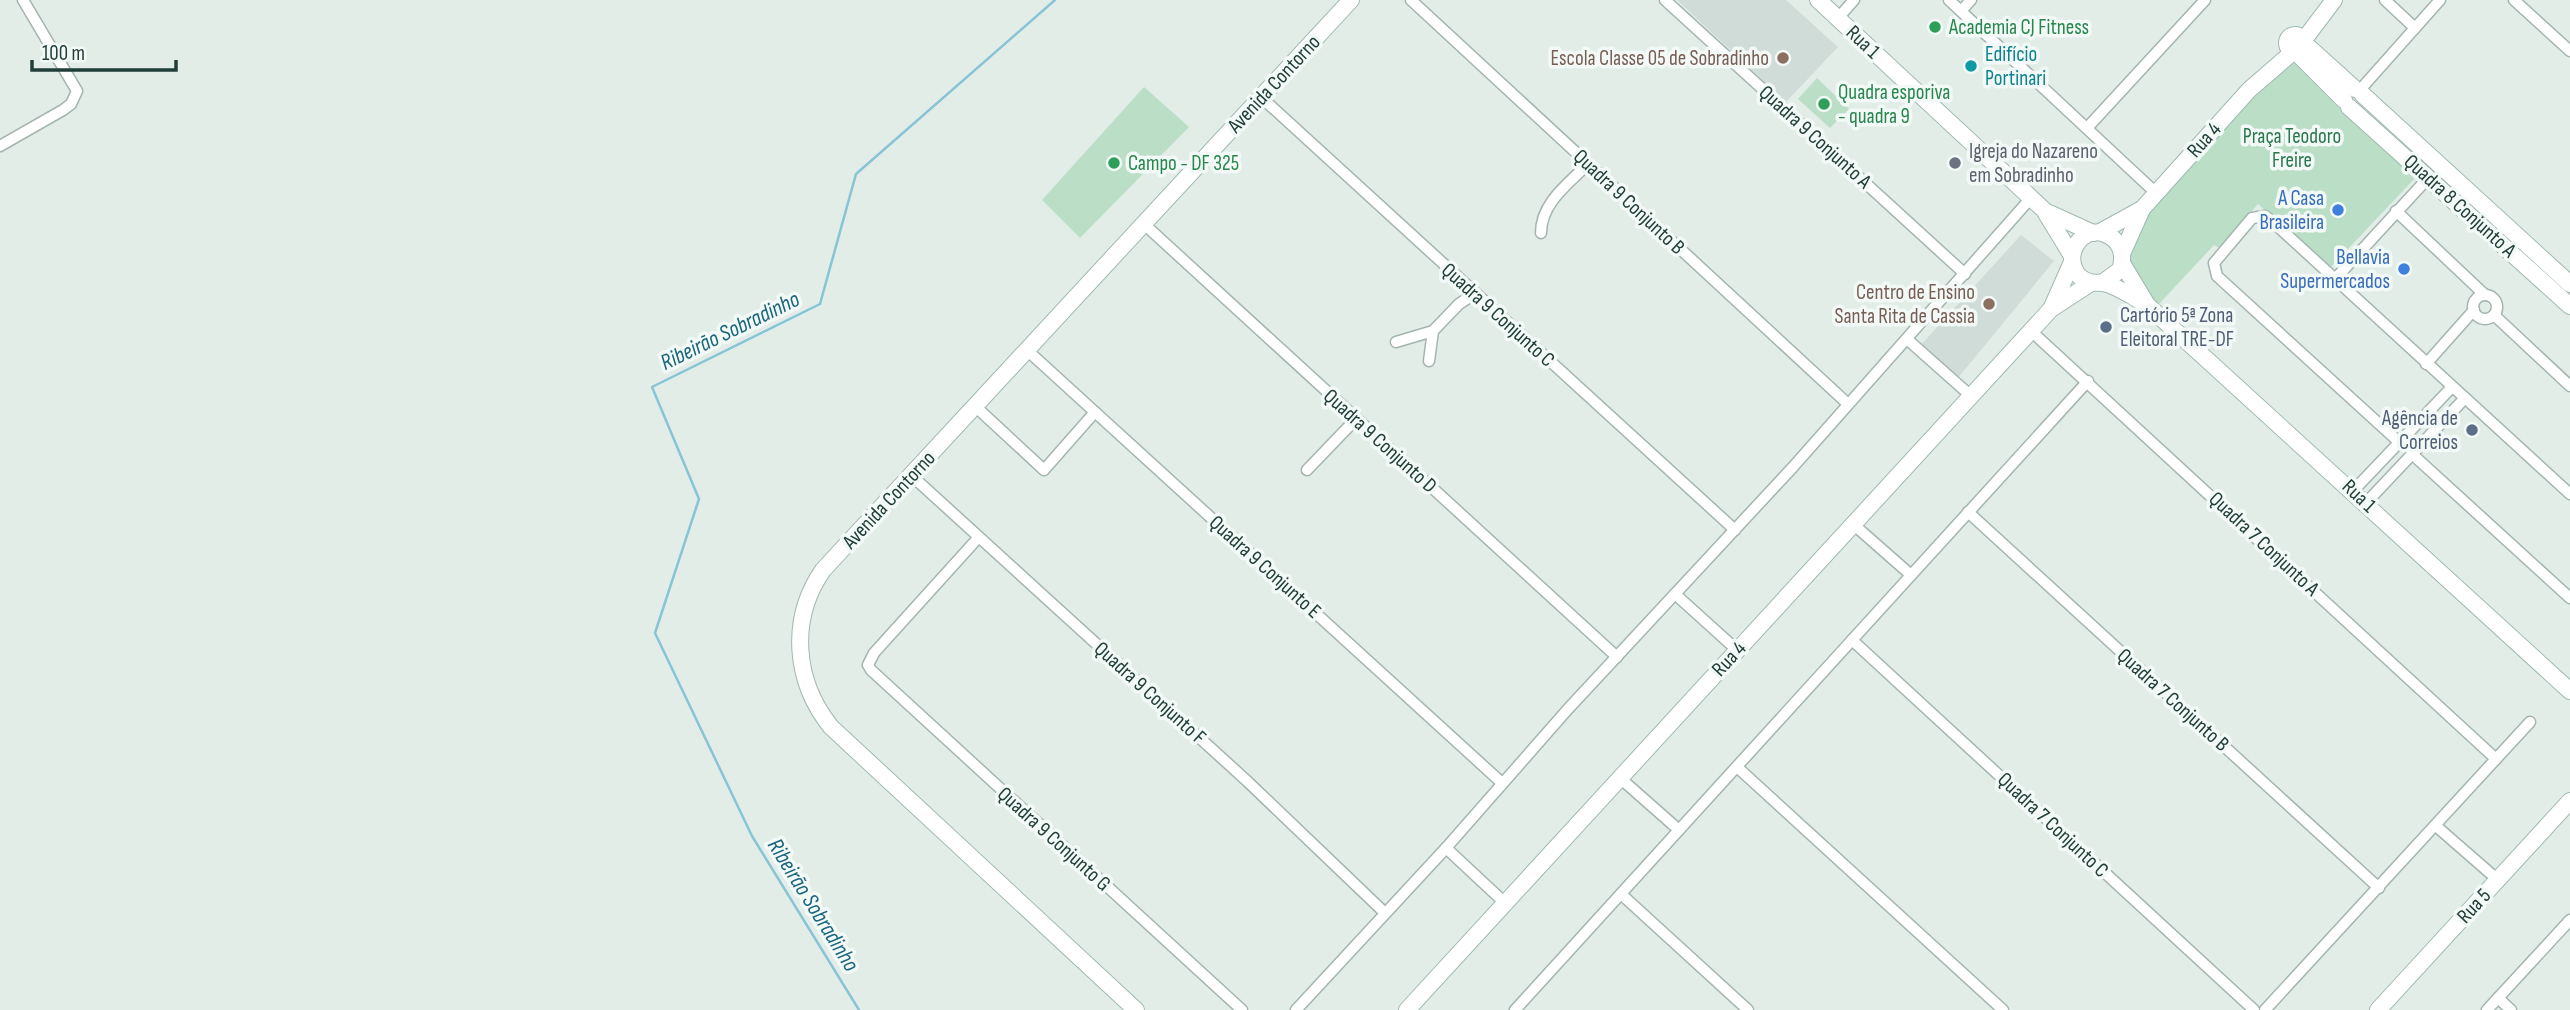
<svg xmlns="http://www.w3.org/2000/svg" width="2570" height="1010" viewBox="0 0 2570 1010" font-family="'Sofia Sans Condensed',sans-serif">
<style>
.built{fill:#d0dcd7}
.green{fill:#badfc6}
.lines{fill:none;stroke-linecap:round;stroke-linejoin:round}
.stream{stroke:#87c4d4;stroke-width:2.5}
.street-casing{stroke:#a4b5b0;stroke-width:13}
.secondary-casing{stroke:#9fb9b1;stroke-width:18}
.street{stroke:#fff;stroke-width:10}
.secondary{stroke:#fff;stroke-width:16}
.leisure-dot{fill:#2e9e5b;stroke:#f2f9f6;stroke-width:2.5}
.education-dot{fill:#8d6e63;stroke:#f2f9f6;stroke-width:2.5}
.culture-dot{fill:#0f9aa8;stroke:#f2f9f6;stroke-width:2.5}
.worship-dot{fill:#6b7280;stroke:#f2f9f6;stroke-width:2.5}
.shop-dot{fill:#3f7fe0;stroke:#f2f9f6;stroke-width:2.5}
.service-dot{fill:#5c6f8a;stroke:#f2f9f6;stroke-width:2.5}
.labels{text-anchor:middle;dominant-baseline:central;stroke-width:7;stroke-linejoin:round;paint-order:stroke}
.leisure-label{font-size:21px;fill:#27864d;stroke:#f2f9f6;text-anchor:start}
.street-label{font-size:21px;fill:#213e38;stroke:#f2f9f6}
.culture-label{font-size:21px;fill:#0d838f;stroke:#f2f9f6;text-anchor:start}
.education-label{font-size:21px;fill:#785e54;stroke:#f2f9f6;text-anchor:end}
.park-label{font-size:21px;fill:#29774c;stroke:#f2f9f6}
.worship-label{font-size:21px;fill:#5b616d;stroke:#f2f9f6;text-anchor:start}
.shop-label{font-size:21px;fill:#366cbe;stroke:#f2f9f6;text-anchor:end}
.service-label{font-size:21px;fill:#4e5e75;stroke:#f2f9f6;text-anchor:start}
.water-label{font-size:23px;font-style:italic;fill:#19667d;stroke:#f2f9f6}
</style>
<rect width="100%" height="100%" fill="#e2ede8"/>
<g class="built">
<path d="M 1677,0 L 1786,0 L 1838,47 L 1786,102 Z"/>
<path d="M 2021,235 L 2054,261 L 1958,378 L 1920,346 Z"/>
</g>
<g class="green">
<path d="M 2292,59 L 2418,175 L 2329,269 L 2258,204 L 2220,248 L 2214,245 L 2159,304 L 2140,287 L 2126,255 L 2140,214 L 2268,77 Z"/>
<path d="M 1817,78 L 1849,109 L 1830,128 L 1798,99 Z"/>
<path d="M 1144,87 L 1189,127 L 1080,238 L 1042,200 Z"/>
</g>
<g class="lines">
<path class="stream" d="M 859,1010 L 752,836 L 655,633 L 699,499 L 652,387 L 820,304 L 856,174 L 1055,0"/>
<defs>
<g id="street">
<path d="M 1411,0 L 1848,404"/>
<path d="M 1665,0 L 1965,274"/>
<path d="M 1949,0 L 2156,193"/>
<path d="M 2385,0 L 2415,28"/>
<path d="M 2514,0 L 2570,51"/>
<path d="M 1961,11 L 1971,0"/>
<path d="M 1838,18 L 1854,0"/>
<path d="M 2359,91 L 2440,0"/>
<path d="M 1262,98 L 1735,530"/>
<path d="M 2087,128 L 2205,0"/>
<path d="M 0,146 L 63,110 L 71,104 L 77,91 L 23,0"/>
<path d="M 2396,211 L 2485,295"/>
<path d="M 1144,224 L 1617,657"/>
<path d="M 1541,233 C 1541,203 1568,184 1588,164"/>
<path d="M 2335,279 L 2429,177"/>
<circle cx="2485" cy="307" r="12"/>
<path d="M 2494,315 L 2570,386"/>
<path d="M 2031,331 L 2496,759"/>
<path d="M 1908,340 L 1971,396"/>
<path d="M 1396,342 L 1433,331 L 1459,304 L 1474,294"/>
<path d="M 1028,351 L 1502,783"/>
<path d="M 1429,361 L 1433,331"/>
<path d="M 2426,364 L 2474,310"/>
<path d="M 976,407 L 1044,470 L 1095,412"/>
<path d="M 2399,442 L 2217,276 L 2214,263 L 2252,218 L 2265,216 L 2274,223 L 2570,494"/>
<path d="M 2412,454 L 2570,598"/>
<path d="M 1307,470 L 1356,419"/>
<path d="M 912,476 L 1247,781 L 1385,913"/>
<path d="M 2353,491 L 2452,387"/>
<path d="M 2366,503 L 2465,398"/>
<path d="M 1968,512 L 2379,888"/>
<path d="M 1853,524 L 1911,575"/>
<path d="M 978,538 L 874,653 L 868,665 L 871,670 L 1242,1010"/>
<path d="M 1675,594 L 1737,650"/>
<path d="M 1852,640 L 2254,1010"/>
<path d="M 1737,767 L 2003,1010"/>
<path d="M 1620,778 L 1679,830"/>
<path d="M 2436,826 L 2498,880"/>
<path d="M 1446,848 L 1505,903"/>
<path d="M 1621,894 L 1748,1010"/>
<path d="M 2498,998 L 2511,1010"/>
<path d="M 1296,1010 L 1446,848 L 1568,709 L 1793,467 L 2030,199"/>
<path d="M 1515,1010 L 2088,381"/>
<path d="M 2265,1010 L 2530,722"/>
<path d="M 2487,1010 L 2570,920"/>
</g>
<g id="secondary">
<path d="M 1818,0 L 2044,210 L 2072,256"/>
<circle cx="2295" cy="43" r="8"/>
<path d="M 2303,41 L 2334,0"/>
<path d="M 2303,42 L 2355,89"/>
<path d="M 2295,51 L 2344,100"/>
<path d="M 2362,94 L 2570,284"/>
<path d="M 2349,107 L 2570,306"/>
<path d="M 2049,213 L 2093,233"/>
<path d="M 2100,232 L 2142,209 L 2249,90 L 2294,51"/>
<path d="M 2122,254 L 2142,209"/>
<path d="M 2122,263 L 2146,303"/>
<path d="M 2102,283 L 2120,270 C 2125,255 2121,240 2105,234 C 2084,226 2065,250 2075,270 C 2077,275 2082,279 2087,281 C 2093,284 2097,282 2103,283 C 2118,286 2134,298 2147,305 L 2570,691"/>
<path d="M 2052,307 L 2072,262"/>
<path d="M 1136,1010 L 831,727 C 794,681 789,619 823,570 L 1351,0"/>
<path d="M 1407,1010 L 2051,309 L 2091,283"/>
<path d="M 2378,1010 L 2570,801"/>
</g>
</defs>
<use href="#street" class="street-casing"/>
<use href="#secondary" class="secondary-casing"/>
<use href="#street" class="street"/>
<use href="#secondary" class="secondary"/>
</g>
<g class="leisure-dot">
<circle cx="1935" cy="27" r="7"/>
<circle cx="1824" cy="104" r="7"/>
<circle cx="1114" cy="163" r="7"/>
</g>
<g class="education-dot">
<circle cx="1783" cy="58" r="7"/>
<circle cx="1989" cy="304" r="7"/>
</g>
<circle class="culture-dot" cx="1971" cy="66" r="7"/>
<circle class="worship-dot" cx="1955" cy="163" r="7"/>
<g class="shop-dot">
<circle cx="2338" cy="210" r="7"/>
<circle cx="2404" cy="269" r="7"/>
</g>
<g class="service-dot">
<circle cx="2106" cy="327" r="7"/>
<circle cx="2472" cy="430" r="7"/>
</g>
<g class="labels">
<g class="leisure-label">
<text x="1949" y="27">Academia CJ Fitness</text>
<text x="1838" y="92">Quadra esporiva<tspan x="1838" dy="24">- quadra 9</tspan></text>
<text x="1128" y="163">Campo - DF 325</text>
</g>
<g class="street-label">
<text transform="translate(1863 42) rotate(43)">Rua 1</text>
<text transform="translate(1274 84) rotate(-47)">Avenida Contorno</text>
<text transform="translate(1815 137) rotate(42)">Quadra 9 Conjunto A</text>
<text transform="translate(2204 140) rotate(-48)">Rua 4</text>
<text transform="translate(1629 202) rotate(43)">Quadra 9 Conjunto B</text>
<text transform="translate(2460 206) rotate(42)">Quadra 8 Conjunto A</text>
<text transform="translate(1498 315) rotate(42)">Quadra 9 Conjunto C</text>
<text transform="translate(1380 441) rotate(42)">Quadra 9 Conjunto D</text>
<text transform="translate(2359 496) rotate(43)">Rua 1</text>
<text transform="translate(889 500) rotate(-47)">Avenida Contorno</text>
<text transform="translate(2264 544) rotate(43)">Quadra 7 Conjunto A</text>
<text transform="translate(1265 567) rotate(42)">Quadra 9 Conjunto E</text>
<text transform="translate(1729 659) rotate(-47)">Rua 4</text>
<text transform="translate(1150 693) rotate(42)">Quadra 9 Conjunto F</text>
<text transform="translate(2173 700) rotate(42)">Quadra 7 Conjunto B</text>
<text transform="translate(2053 825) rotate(43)">Quadra 7 Conjunto C</text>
<text transform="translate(1054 839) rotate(42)">Quadra 9 Conjunto G</text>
<text transform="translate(2474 906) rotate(-47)">Rua 5</text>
</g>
<g class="culture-label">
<text x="1985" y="54">Edifício<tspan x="1985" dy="24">Portinari</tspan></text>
</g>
<g class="education-label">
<text x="1769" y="58">Escola Classe 05 de Sobradinho</text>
<text x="1975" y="292">Centro de Ensino<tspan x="1975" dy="24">Santa Rita de Cassia</tspan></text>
</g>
<g class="park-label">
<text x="2292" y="136">Praça Teodoro<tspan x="2292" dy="24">Freire</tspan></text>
</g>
<g class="worship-label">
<text x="1969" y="151">Igreja do Nazareno<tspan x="1969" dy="24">em Sobradinho</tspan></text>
</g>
<g class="shop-label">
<text x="2324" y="198">A Casa<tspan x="2324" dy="24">Brasileira</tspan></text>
<text x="2390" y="257">Bellavia<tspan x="2390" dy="24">Supermercados</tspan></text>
</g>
<g class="service-label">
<text x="2120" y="315">Cartório 5ª Zona<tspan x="2120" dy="24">Eleitoral TRE-DF</tspan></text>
<text x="2458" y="418" text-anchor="end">Agência de<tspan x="2458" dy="24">Correios</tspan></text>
</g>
<g class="water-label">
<text transform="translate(730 331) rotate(-26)">Ribeirão Sobradinho</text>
<text transform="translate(813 905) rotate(58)">Ribeirão Sobradinho</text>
</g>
</g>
<path d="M32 60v10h144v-10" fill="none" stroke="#213e38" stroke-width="3.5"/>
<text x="42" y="60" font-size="21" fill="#213e38" stroke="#f2f9f6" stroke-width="5" paint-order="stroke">100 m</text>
</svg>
